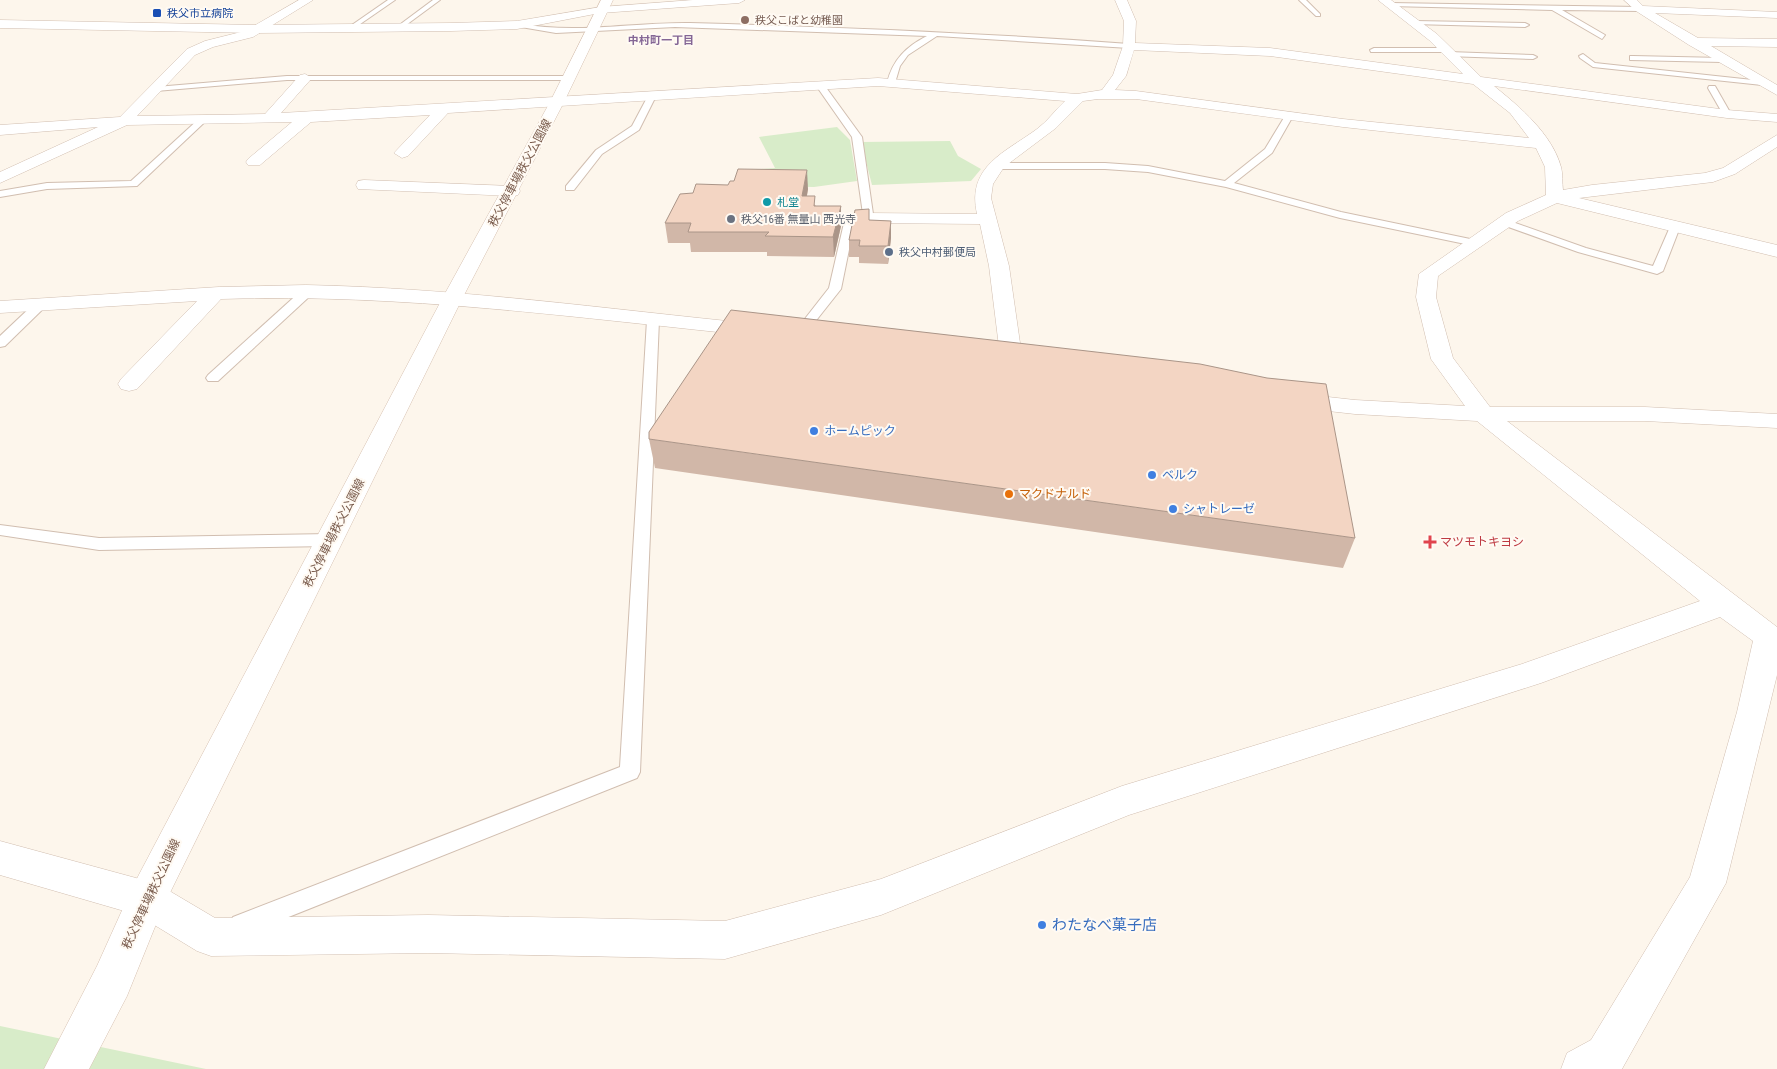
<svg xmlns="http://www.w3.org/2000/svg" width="1777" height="1069" viewBox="0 0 1777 1069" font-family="'Roboto Condensed','Noto Sans JP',sans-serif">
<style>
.green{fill:#d8ecc9}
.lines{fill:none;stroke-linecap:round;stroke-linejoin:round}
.service-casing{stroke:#d1beb0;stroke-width:2}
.minor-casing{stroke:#d1beb0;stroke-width:1}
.tertiary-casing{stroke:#d1beb0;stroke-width:1}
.secondary-casing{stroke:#d6c0b0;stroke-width:1}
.service{fill:#fff;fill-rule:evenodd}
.minor{fill:#fff;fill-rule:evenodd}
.tertiary{fill:#fff;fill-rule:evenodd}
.secondary{fill:#fff;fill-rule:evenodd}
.wall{fill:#d1b7a8}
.shaded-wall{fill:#aa9588}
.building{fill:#f3d5c3;stroke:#aa9588}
.transit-dot{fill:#1a4fb4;stroke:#fffaf3;stroke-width:2}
.education-dot{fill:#8d6e63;stroke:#fffaf3;stroke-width:2}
.culture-dot{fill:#0f9aa8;stroke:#fffaf3;stroke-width:2}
.worship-dot{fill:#6b7280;stroke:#fffaf3;stroke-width:2}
.service-dot{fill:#5c6f8a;stroke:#fffaf3;stroke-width:2}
.shop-dot{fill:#3f7fe0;stroke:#fffaf3;stroke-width:2}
.food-dot{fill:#e8710a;stroke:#fffaf3;stroke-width:2}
.health-dot{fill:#e0444e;stroke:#fffaf3;stroke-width:2}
.labels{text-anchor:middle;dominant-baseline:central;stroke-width:4;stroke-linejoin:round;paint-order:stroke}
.far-transit-label{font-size:11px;fill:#164399;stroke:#fffaf3;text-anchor:start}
.far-education-label{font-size:11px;fill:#785e54;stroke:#fffaf3;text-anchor:start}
.far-neighbourhood-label{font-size:11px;font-weight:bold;fill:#846695;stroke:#fffaf3}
.far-culture-label{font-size:11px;fill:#0d838f;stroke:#fffaf3;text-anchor:start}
.far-worship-label{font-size:11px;fill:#5b616d;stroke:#fffaf3;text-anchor:start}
.far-service-label{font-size:11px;fill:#4e5e75;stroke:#fffaf3;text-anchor:start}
.street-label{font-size:12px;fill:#7a5c4d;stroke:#fffaf3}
.shop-label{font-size:12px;fill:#366cbe;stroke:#fffaf3;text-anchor:start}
.food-label{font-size:12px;fill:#c56008;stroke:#fffaf3;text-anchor:start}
.health-label{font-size:12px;fill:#be3a42;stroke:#fffaf3;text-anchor:start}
.near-shop-label{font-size:15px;fill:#366cbe;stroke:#fffaf3;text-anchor:start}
</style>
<rect width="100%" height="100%" fill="#fdf6ec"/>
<g class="green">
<path d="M 837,127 L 850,140 L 857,181 L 814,187 L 762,186 L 749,170 L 775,168 L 759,137 Z"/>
<path d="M 950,141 L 958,156 L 981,169 L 971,181 L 872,185 L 861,142 Z"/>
<path d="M 0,1026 L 206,1069 L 0,1069 Z"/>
</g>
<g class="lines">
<defs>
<g id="service">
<path d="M 388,0 L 395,0 L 353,29 L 349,29 L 349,27 Z"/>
<path d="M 433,0 L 440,0 L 402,28 L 398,28 L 398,26 Z"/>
<path d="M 1299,0 L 1306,0 L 1320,14 L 1320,16 L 1316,16 Z"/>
<path d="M 1391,3 L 1640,7 L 1643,9 L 1640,11 L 1562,10 L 1605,35 L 1602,39 L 1552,10 L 1389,6 Z"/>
<path d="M 1415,21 L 1525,23 L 1529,25 L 1525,27 L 1413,24 Z"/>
<path d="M 517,23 C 575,35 632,22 690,23 C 837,27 983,33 1129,44 L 1133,46 L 1129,48 L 937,36 L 908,55 L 900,66 L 895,83 L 891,85 L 887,83 C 893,59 906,47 927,36 L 675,27 L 556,33 L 515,26 Z"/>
<path d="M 1374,48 L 1446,48 L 1450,50 L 1446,52 L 1371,52 L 1370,50 Z"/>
<path d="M 1449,52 L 1533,55 L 1537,57 L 1533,59 L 1446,56 L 1445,54 Z"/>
<path d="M 1583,54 L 1595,63 L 1762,81 L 1766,83 L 1762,85 L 1593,67 L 1580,58 L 1579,56 Z"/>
<path d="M 1633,56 L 1722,58 L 1726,60 L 1722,62 L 1630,60 L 1630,56 Z"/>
<path d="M 287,76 L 568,76 L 572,78 L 568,80 L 287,80 L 156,91 L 152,89 L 156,87 Z"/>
<path d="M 819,82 L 822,82 L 862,137 L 873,214 L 871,220 L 854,225 L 841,289 L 803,337 L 799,338 L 793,334 L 829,288 L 844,223 L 863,214 L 852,137 L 815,84 Z"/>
<path d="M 1709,86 L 1715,86 L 1731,114 L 1730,116 L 1724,116 L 1708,88 Z"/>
<path d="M 649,94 L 656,96 L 639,130 L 602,154 L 574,190 L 566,190 L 566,186 L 596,150 L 632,126 Z"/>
<path d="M 1289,113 L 1293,116 L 1272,153 L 1234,183 L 1341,212 L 1475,240 L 1480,243 L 1475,246 L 1340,218 L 1226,187 L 1148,172 L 1105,169 L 996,169 L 991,166 L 996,163 L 1105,163 L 1148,166 L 1225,181 L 1265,149 L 1285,116 Z"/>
<path d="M 201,117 L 208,119 L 137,186 L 47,189 L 0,197 L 0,191 L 47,183 L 131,181 Z"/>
<path d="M 1504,219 L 1586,248 L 1653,266 L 1670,227 L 1675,224 L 1680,227 L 1663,271 L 1657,274 L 1578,252 L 1500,224 L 1500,220 Z"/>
<path d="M 306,289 L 312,293 L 310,296 L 218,381 L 208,381 L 206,378 L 208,375 L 302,290 Z"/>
<path d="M 40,301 L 44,302 L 46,305 L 44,308 L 5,346 L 0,347 L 0,336 L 36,302 Z"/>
<path d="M 653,316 L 659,320 L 640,772 L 637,778 L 241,936 L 233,933 L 229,925 L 233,917 L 620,767 L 647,320 Z"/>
<path d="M 0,525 L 99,538 L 330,534 L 336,536 L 338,540 L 336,544 L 330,546 L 99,550 L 0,535 Z"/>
</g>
<g id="minor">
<path d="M 299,0 L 313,0 L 253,37 L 213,47 L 195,55 L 137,116 L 265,114 L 300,75 L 305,74 L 312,78 L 281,113 L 878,78 L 1077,94 L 1102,90 L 1113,75 L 1123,46 L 1124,21 L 1115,0 L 1127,0 L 1136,21 L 1135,43 L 1270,48 L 1463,74 L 1429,40 L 1378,0 L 1391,0 L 1437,34 L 1481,77 L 1727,110 L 1777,114 L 1777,122 L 1727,118 L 1494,86 C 1520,107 1552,134 1561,167 C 1563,174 1562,183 1563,190 L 1592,185 L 1705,173 L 1723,168 L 1777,135 L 1777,147 L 1735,174 L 1713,182 L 1579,198 L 1777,245 L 1777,257 L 1557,203 L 1518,221 L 1438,276 L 1436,297 L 1453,358 L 1490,407 L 1645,407 L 1777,414 L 1777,428 L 1645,421 L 1507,421 L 1777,627 L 1777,675 L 1726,883 L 1622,1069 L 1561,1069 L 1567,1053 L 1591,1040 L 1690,877 L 1737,712 L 1753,641 L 1720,617 L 1541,683 L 1129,815 L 881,915 L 725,959 L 428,953 L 211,956 L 197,951 L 138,915 L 0,875 L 0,841 L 147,881 L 161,886 L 215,918 L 428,915 L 725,921 L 881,879 L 1122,786 L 1522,664 L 1700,601 L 1477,421 L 1355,414 L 1292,407 L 1284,405 L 1280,400 L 1284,395 L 1292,393 L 1355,400 L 1465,406 L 1431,359 L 1416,297 L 1419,274 L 1506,213 L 1546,195 L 1545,167 L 1536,148 L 1343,127 L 1136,99 L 1098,99 L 1083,101 L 1056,128 L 1004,167 L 993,184 L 991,198 L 1009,266 L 1021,350 L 1043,353 L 1046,358 L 1043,363 L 1035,365 L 1003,360 L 1000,355 L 989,266 L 980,224 L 867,223 L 861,222 L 858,218 L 861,214 L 867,213 L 977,214 C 966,166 1006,152 1037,129 C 1048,121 1055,110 1065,101 L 878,86 L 448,113 L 408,156 L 402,158 L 394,153 L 430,115 L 311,122 L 260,165 L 248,165 L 246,162 L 248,159 L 292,122 L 127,125 L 0,183 L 0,172 L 98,127 L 0,135 L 0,125 L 120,117 L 187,49 L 205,41 L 245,31 ZM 1134,50 L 1270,56 L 1473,84 L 1510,113 L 1529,138 L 1343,119 L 1136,91 L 1115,90 L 1126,76 Z"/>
<path d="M 693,0 L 745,0 L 739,3 L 601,13 L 595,10 L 601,7 Z"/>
<path d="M 1624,0 L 1637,0 L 1643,6 L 1777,12 L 1777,18 L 1655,13 L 1698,38 L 1777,39 L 1777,47 L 1711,46 L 1777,85 L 1777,95 L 1689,45 L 1636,11 Z"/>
<path d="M 364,180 L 512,186 L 518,187 L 520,191 L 518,195 L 512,196 L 358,189 L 356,185 L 358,181 Z"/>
<path d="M 306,285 C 457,288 606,309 756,324 L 764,325 L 767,330 L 764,335 L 756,336 C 578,318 401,293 221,299 L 137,389 L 129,391 L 121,389 L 118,384 L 121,379 L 197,301 L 0,313 L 0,301 L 219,287 Z"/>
</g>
<path id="tertiary" d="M 601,7 L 607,10 L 605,12 L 517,29 L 451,31 L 257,33 L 0,28 L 0,20 L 257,25 L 451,23 L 517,21 Z"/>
<path id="secondary" d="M 601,0 L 613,0 L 564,102 L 462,299 L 163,907 L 127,996 L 89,1069 L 44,1069 L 97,966 L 133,886 L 442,299 L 550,102 Z"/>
</defs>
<use href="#service" class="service-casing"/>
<use href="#minor" class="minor-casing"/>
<use href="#tertiary" class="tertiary-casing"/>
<use href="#secondary" class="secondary-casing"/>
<use href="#service" class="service"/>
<use href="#minor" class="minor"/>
<use href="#tertiary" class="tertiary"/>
<use href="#secondary" class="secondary"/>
</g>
<g class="wall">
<path d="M 728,185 L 808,189 L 807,196 L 816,206 L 841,206 L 841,226 L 834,257 L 767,256 L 767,252 L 691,252 L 690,243 L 668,243 L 665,223 L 693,193 Z"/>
<path d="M 869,220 L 891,221 L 891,238 L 888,264 L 859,263 L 859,257 L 849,257 L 849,240 Z"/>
<path d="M 649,439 L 1355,538 L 1343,568 L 655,468 Z"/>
</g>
<g class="shaded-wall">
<path d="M 807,170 L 808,189 L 803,216 L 802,196 Z"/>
<path d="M 841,206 L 841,226 L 834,257 L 833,237 Z"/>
<path d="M 891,221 L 891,238 L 888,264 L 888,246 Z"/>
</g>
<g class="building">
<path d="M 738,169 L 807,170 L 802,196 L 815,196 L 814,206 L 841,206 L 833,237 L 765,236 L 769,232 L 688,232 L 691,223 L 665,223 L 680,194 L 693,193 L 696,184 L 728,185 L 730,181 L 734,181 Z"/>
<path d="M 869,209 L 869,220 L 891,221 L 888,246 L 859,246 L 860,240 L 849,240 L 855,210 Z"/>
<path d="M 731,310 L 1200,364 L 1267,378 L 1326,384 L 1355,538 L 649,439 L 649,432 Z"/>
</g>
<rect class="transit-dot" x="152" y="8" width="10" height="10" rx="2.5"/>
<circle class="education-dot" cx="745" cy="20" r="5"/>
<circle class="culture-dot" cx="767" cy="202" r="5"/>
<circle class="worship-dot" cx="731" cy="219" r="5"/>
<circle class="service-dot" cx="889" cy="252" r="5"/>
<g class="shop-dot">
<circle cx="814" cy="431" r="5"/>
<circle cx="1152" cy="475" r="5"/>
<circle cx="1173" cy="509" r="5"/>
<circle cx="1042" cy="925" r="5"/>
</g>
<circle class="food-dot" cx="1009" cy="494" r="5"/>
<path class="health-dot" d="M1427.5 534.5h5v5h5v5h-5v5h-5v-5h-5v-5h5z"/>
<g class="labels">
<g class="far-transit-label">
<text x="167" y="13">秩父市立病院</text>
</g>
<g class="far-education-label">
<text x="755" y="20">秩父こばと幼稚園</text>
</g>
<g class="far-neighbourhood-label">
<text x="661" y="40">中村町一丁目</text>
</g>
<g class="far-culture-label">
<text x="777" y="202">札堂</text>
</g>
<g class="far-worship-label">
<text x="741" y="219">秩父16番 無量山 西光寺</text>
</g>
<g class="far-service-label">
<text x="899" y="252">秩父中村郵便局</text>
</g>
<g class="street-label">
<text transform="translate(520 173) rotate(-62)">秩父停車場秩父公園線</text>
<text transform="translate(334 533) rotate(-63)">秩父停車場秩父公園線</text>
<text transform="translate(151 894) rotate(-65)">秩父停車場秩父公園線</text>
</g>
<g class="shop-label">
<text x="824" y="431">ホームピック</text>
<text x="1162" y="475">ベルク</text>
<text x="1183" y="509">シャトレーゼ</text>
</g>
<g class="food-label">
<text x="1019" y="494">マクドナルド</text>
</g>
<g class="health-label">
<text x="1440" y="542">マツモトキヨシ</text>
</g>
<g class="near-shop-label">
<text x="1052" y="925">わたなべ菓子店</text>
</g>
</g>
</svg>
